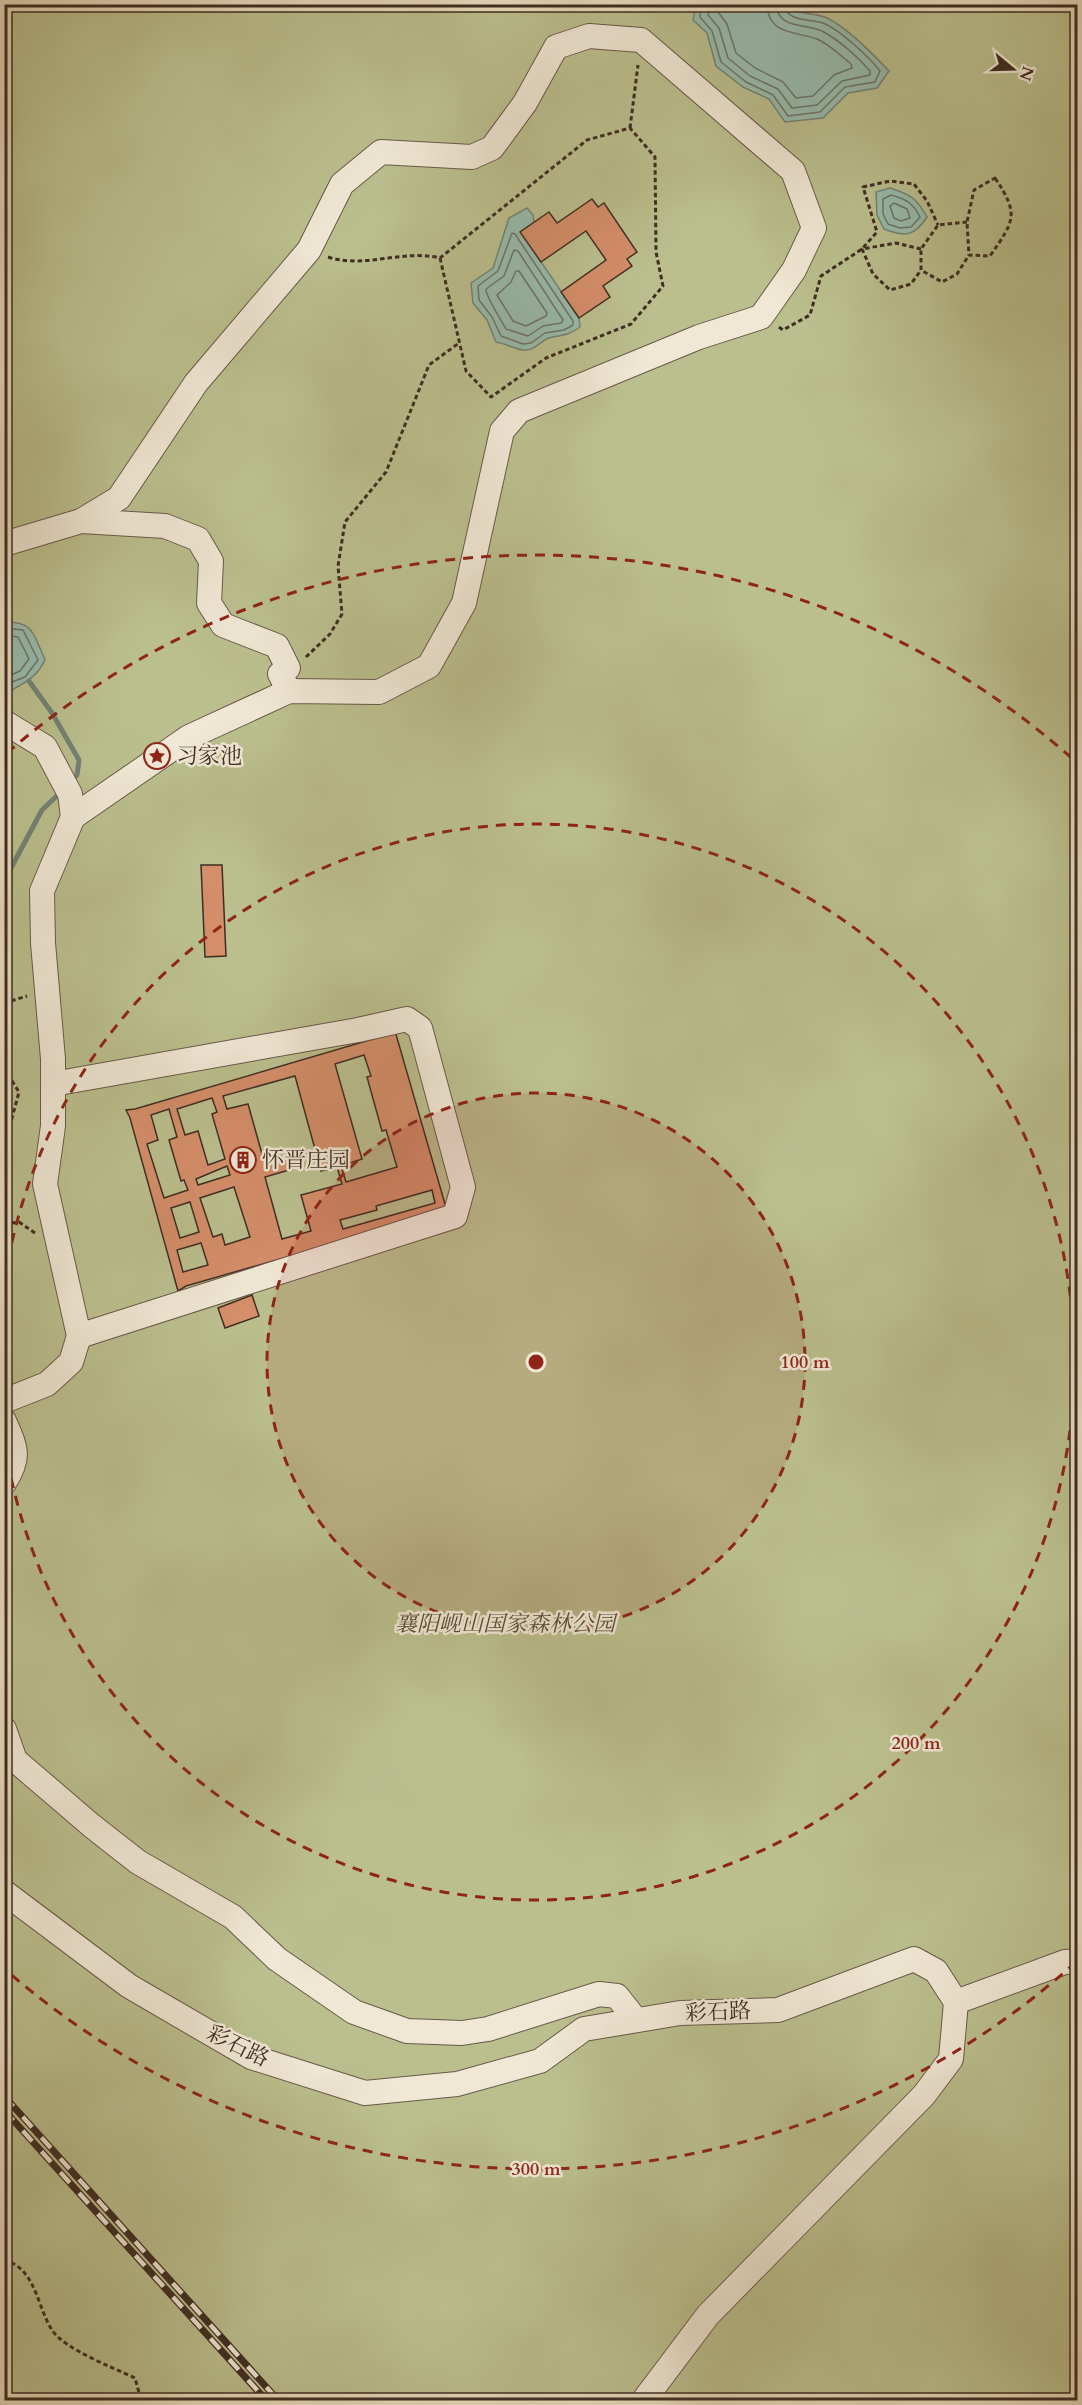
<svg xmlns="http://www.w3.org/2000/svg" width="1082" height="2405" viewBox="0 0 1082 2405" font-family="Cardo,'Noto Serif SC',serif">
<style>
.green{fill:#bbbf8e;stroke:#7d7658;stroke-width:1.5}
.water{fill:#98bcad;stroke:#748376;stroke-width:1.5}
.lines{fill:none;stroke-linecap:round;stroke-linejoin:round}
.shore{stroke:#6c7468;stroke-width:1.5}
.stream{stroke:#748376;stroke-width:5}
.building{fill:#d48e69;stroke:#3f2d23;stroke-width:1.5;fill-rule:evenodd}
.minor-casing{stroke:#69594a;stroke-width:26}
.path{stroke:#3f2d23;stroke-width:3;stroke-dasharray:4.5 3;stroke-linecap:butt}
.minor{stroke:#f0e8d5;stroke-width:24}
.rail-casing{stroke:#3f2d23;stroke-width:7}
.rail{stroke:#f0e8d5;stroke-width:4.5;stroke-dasharray:14;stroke-linecap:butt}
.ring{fill:none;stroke:#8f2418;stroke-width:3;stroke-dasharray:10 8}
.labels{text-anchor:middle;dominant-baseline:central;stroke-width:5;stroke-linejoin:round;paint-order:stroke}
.poi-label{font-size:22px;fill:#3f2d23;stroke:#f0e8d5;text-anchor:start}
.park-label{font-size:22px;font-style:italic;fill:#584a38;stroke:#f0e8d5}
.street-label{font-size:22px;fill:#3f2d23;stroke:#f0e8d5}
.centre{fill:#8f2418;stroke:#f0e8d5;stroke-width:3}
.ring-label{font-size:18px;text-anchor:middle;font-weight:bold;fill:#8f2418;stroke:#f0e8d5;stroke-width:5;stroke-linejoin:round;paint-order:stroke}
</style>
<rect width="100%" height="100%" fill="#e8dcbe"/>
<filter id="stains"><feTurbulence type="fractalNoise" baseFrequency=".00333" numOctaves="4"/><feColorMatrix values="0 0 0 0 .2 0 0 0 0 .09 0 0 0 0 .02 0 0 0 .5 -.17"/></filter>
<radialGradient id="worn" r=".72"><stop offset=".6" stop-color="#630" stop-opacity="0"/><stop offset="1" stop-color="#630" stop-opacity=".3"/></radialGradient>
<path class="green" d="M 4,5 L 1077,5 L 1077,2400 L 5,2400 Z"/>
<g class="water">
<path d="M 696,5 L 788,5 C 799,16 813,12 827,18 C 848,28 873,54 889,71 L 877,88 L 848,93 L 823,118 L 785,122 L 769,99 L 743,87 L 716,66 L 707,33 L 693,20 Z"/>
<path d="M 890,188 C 912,195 916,198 927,217 C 914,237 905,237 884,229 L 877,215 L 876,192 Z"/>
<path d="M 527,208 L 533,215 L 534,222 L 521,232 L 579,318 L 580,327 C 566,337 563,334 549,338 C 540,341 535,351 524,350 C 518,350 504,343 496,342 L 487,320 L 473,303 L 471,283 L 493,268 L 509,218 Z"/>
<path d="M 5,622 C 36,622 32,634 45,659 C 39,676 23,684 8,692 L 5,690 Z"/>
</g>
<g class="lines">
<g class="shore">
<path d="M 701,4 L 700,17 L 712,31 L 721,62 L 746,82 L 773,95 L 788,116 L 820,112 L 845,87 L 875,82 L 880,71 C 869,57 839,29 823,23 C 810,19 786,22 784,4"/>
<path d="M 709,4 L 708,15 L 719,28 L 728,58 L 750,76 L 778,89 L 792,108 L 817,105 L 842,81 L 870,75 L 870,71 C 858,57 839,40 822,31 C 806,23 778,30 776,4"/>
<path d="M 718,4 L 718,12 L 727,24 L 736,53 L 755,68 L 783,82 L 796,98 L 813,96 L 834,75 L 852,68 L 851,64 C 841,56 829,44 817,39 C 796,31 768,36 767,4"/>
<path d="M 891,195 C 906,199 913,203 920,217 L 911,227 L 900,228 L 888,224 L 883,214 L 883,199 Z"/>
<path d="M 894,203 L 907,209 L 910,218 L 901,221 L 894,218 L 890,206 Z"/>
<path d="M 512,233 L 515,234 L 573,321 L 573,325 L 564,330 L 545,333 L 531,343 L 523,344 L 501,336 L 492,317 L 479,300 L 478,286 L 498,271 Z"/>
<path d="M 514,250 L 518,251 L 563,320 L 561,323 L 543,326 L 528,336 L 506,329 C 501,319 486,298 486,289 L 504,276 Z"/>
<path d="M 519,271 L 547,313 L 546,316 L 526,326 L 513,321 L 497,295 L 511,282 L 516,271 Z"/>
<path d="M 4,628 L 23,630 L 38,660 L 25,677 L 4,685"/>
<path d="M 4,635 L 18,637 L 29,659 L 20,671 L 4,678"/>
</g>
<g class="stream">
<path d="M 29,681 L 52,713 L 79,760 L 77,775 L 70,782"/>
<path d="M 4,884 L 11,868 L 42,810 L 62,791"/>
</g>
</g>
<g class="building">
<path d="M 592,199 L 598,207 L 604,203 L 637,252 L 627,259 L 632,266 L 603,286 L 610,297 L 579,318 L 561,292 L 606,260 L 586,231 L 541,262 L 520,232 L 549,212 L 557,223 Z"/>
<path d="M 201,865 L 222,865 L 226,956 L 205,957 Z"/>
<path d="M 395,1031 L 447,1211 L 186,1286 L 178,1291 L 130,1118 L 126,1110 L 135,1109 L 390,1034 ZM 364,1055 L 371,1076 L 367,1077 L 382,1131 L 386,1130 L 397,1167 L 346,1182 L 341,1166 L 362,1159 L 335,1064 ZM 295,1076 L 321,1171 L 337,1167 L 342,1184 L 301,1195 L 311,1231 L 282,1239 L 265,1177 L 296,1168 L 292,1154 L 264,1161 L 248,1104 L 227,1109 L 223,1096 ZM 212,1098 L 217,1112 L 212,1114 L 225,1159 L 208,1165 L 198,1131 L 185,1135 L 177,1109 ZM 169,1109 L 177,1137 L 169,1140 L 181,1181 L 184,1180 L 188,1190 L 164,1198 L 147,1144 L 158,1140 L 151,1115 ZM 227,1166 L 230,1175 L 198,1185 L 196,1179 ZM 234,1187 L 250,1237 L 225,1245 L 222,1234 L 213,1237 L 200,1198 ZM 432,1190 L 435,1203 L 343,1229 L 340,1220 L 377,1210 L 376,1206 ZM 190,1202 L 199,1232 L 180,1238 L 171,1208 ZM 201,1243 L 208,1265 L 183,1272 L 177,1250 Z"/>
<path d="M 252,1295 L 259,1316 L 225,1328 L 218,1308 Z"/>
</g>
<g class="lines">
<defs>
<g id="minor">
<path d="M 4,544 L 81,521 L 165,526 L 198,539 L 211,561 L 209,603 L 223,625 L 277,646 L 288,668 L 280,674 L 289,691"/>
<path d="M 4,722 L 45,747 L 70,794 L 73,817"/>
<path d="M 53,1084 L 358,1030 L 407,1019 L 420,1028 L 463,1187 L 455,1216 L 79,1336 L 45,1184 L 53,1126 L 53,1059 L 43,943 L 42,891 L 73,817 L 189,737 L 289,691 L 379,692 L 429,666 L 464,603 L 502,431 L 519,411 L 699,337 L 761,317 L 794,270 L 814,228 L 793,171 L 641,40 L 589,36 L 556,47 L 525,103 L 492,148 L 472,157 L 381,152 L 342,184 L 309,250 L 196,383 L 119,498 L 81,521"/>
<path d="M 4,1401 L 47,1384 L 71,1362 L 79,1336"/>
<path d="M 4,1421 C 16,1448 21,1457 4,1483"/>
<path d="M 4,1729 L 15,1760"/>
<path d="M 4,1755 L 15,1760 L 92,1826 L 138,1862 L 233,1917 L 277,1959 L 354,2012 L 407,2031 L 462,2033 L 488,2029 L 599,1994 L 617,1996 L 636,2020"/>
<path d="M 4,1892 L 129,1986 L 251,2057 L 365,2093 L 457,2084 L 540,2061 L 584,2029 L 680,2013 L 778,2010 L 914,1959 L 936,1971 L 956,2002 L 951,2059 L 924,2095 L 708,2315 L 644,2400"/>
<path d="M 956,2002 L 1065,1962 L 1078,1961"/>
</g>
</defs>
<use href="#minor" class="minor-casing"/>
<g class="path">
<path d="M 630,128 L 638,65"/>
<path d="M 995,178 C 1020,215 1014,221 990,256 L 969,255 L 967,222 L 974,190 Z"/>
<path d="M 967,222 L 938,225 L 921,249 L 921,270 L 942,282 L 957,274 L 969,255"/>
<path d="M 921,249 L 896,243 L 862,249 L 873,274 L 890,290 L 911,284 L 921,270"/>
<path d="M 328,257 C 364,269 403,249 440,258 L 587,140 L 630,128 L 655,157 L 656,252 L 663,286 L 631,324 L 546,358 L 491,397 L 466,371 L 440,258"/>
<path d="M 779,327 L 783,330 L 810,315 L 821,276 L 862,249 L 877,232 L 863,187 L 890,181 L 914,184 L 927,201 L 938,225"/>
<path d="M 306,657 L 330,634 L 342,614 L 338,566 L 345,522 L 386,472 L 429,365 L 459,343"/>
<path d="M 4,1003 L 27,996"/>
<path d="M 4,1068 L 19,1092 L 8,1133 L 4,1137"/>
<path d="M 4,1224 L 19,1222 L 35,1233"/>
<path d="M 4,2260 C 36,2268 37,2307 52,2330 C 64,2349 114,2368 135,2378 L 141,2400"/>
</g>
<use href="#minor" class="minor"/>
<defs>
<g id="rail">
<path d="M 4,2096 L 278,2400"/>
<path d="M 4,2110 L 266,2400"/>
</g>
</defs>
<use href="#rail" class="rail-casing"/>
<use href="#rail" class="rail"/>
</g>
<circle cx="536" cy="1362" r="269" fill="#8f2418" fill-opacity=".12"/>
<g class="ring">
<circle cx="536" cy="1362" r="269"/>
<path d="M5 1278A538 538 0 1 1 5 1446"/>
<path d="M1076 1962A807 807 0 0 1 7 1971M7 753A807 807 0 0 1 1076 762"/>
</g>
<defs>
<symbol id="sight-ring" viewBox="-11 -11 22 22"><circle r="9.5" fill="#f0e8d5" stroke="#8f2418" stroke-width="1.5"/><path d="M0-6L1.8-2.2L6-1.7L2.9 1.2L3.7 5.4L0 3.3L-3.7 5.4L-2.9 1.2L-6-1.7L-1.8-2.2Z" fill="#8f2418"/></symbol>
<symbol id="building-ring" viewBox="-11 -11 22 22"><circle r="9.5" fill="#f0e8d5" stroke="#8f2418" stroke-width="1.5"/><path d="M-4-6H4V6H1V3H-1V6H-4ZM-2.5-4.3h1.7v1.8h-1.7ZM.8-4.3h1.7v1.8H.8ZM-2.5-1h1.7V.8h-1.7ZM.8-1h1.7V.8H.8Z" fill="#8f2418"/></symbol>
</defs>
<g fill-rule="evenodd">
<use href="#sight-ring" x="142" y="741" width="30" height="30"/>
<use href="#building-ring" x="228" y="1145" width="30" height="30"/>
</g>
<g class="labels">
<g class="poi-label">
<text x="176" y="756">习家池</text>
<text x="262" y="1160">怀晋庄园</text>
</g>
<g class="park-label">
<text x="505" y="1624">襄阳岘山国家森林公园</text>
</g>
<g class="street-label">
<text transform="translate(718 2012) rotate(-2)">彩石路</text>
<text transform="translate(238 2046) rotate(26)">彩石路</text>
</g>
</g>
<circle cx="536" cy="1362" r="9" class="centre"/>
<g class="ring-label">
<text x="805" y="1368">100 m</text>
<text x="916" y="1749">200 m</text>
<text x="536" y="2175">300 m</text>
</g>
<rect width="1082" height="2405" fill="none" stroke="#e8dcbe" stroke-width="24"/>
<rect x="6" y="6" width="1070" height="2393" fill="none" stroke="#3f2d23" stroke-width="3"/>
<rect x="12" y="12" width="1058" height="2381" fill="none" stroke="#3f2d23" stroke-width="1.5"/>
<g transform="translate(1013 69) rotate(109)" stroke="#f0e8d5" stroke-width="4.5" paint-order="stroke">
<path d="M0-4.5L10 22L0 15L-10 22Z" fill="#3f2d23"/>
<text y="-9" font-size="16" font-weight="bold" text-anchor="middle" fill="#3f2d23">N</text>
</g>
<rect width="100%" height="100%" filter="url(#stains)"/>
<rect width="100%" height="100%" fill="url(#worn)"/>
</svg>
